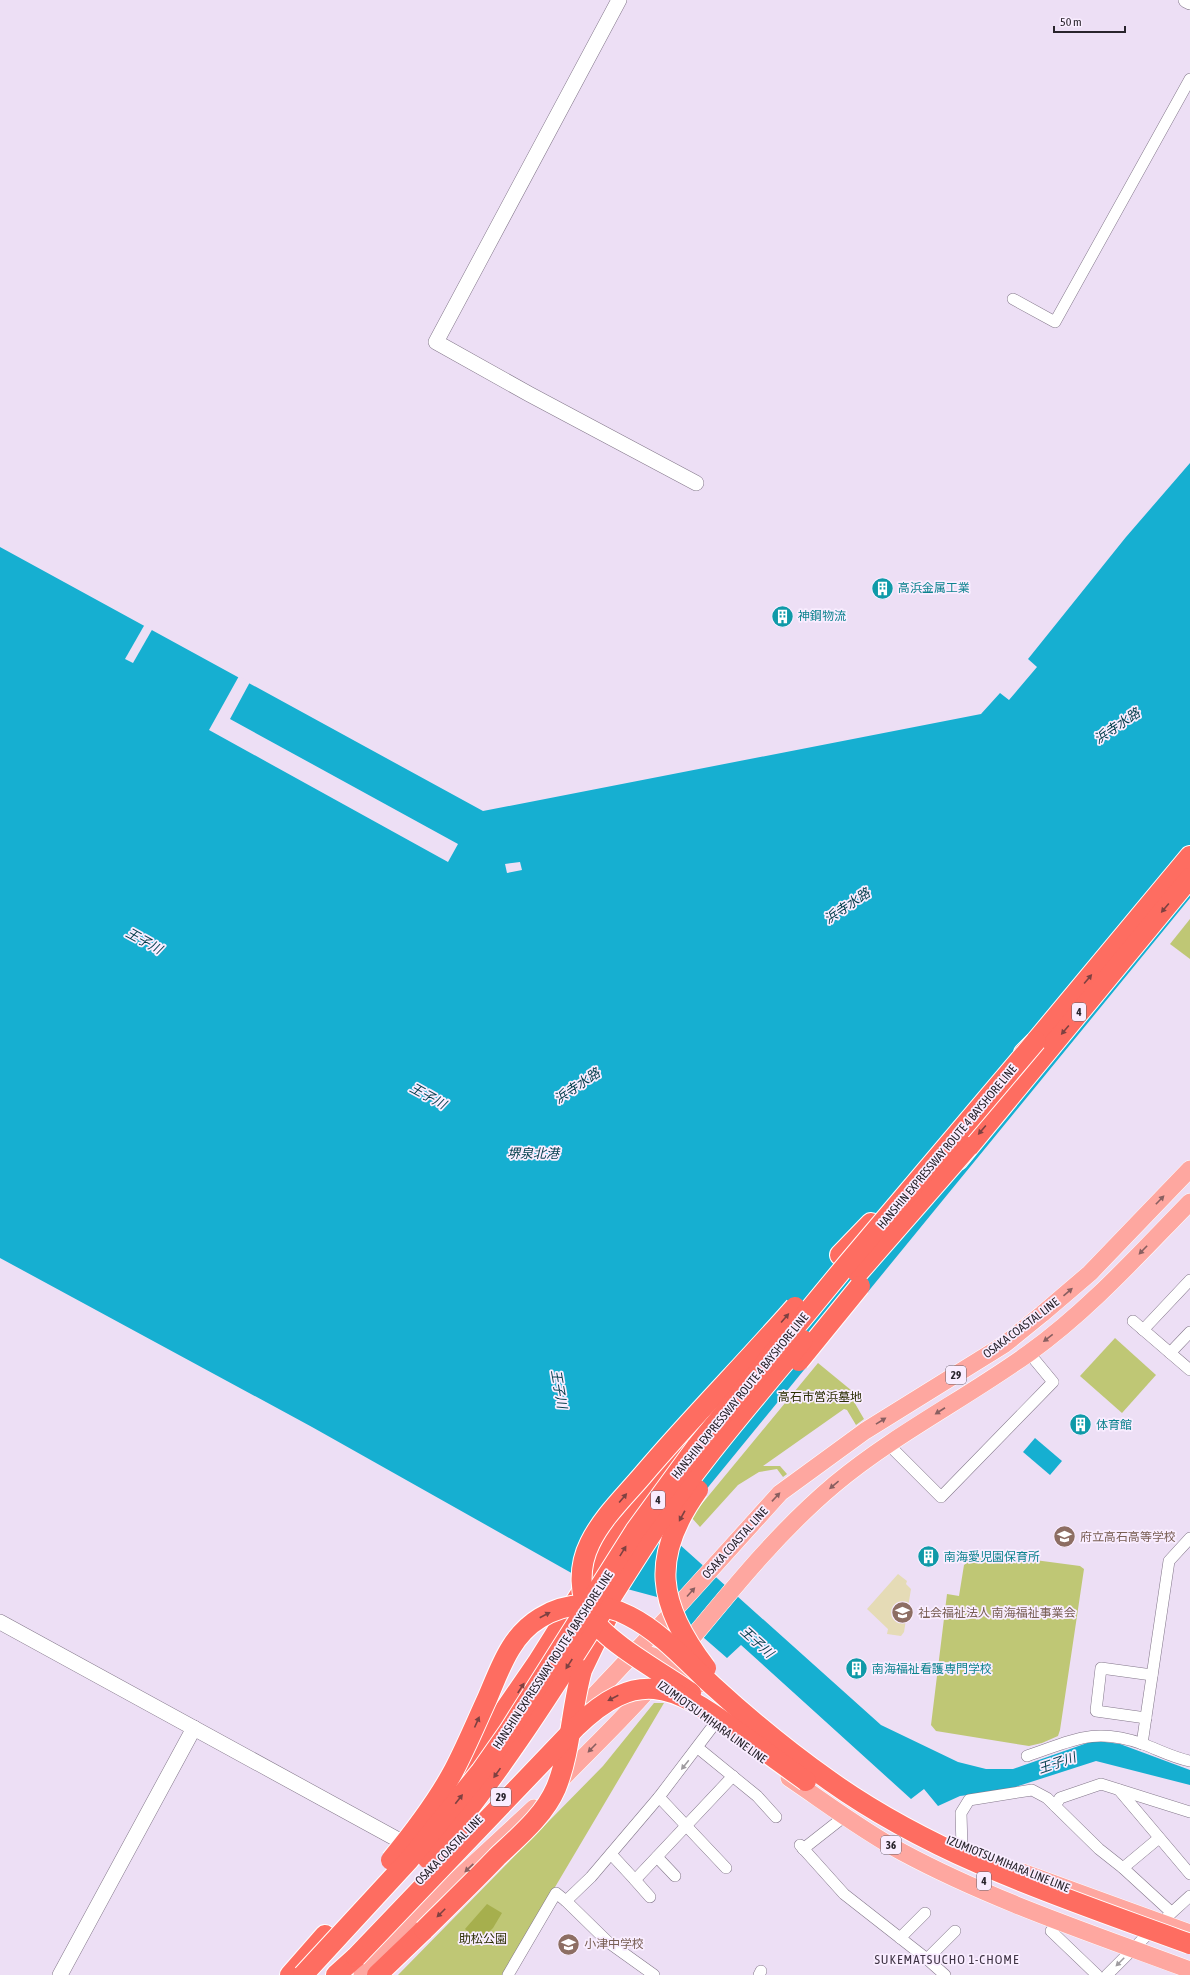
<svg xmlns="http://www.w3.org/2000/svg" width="1190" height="1975" viewBox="0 0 1190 1975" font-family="'Asap Condensed','Noto Sans JP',sans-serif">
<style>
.green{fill:#bfc775}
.forest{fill:#a6af4d}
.sand{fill:#e5dbb6}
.water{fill:#16afd1}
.pier{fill:#eddff5}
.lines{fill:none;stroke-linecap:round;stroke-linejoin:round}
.street-casing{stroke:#83778a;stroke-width:12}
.secondary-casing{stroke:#83778a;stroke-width:16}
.primary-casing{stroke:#fff;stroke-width:18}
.highway-casing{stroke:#fff;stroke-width:22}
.street{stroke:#fff;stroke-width:11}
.secondary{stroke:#fff;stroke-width:15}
.primary{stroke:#fea7a0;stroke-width:17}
.highway{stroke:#fe6d61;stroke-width:20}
.highway-bridge-casing{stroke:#fff;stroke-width:22;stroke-linecap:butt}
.highway-bridge{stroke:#fe6d61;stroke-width:20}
.oneway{fill:#7e4141}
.oneway2{fill:#895f60}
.oneway3{fill:#9f9ca0}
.labels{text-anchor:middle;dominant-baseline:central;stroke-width:3.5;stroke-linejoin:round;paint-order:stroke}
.shield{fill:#f9edff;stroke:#67606b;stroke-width:1}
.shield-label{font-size:11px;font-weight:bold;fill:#29242c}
.culture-label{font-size:12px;fill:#0d838f;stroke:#f9edff;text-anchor:start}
.street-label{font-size:12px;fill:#29242c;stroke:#f9edff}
.park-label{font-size:12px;fill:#2b2e03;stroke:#f9edff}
.education-label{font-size:12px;fill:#785e54;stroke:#f9edff;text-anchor:start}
.water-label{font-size:13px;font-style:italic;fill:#003d4b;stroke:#f9edff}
.neighbourhood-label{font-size:13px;letter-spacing:1px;fill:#3f3445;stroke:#f9edff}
</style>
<rect width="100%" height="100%" fill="#eddff5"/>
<g class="green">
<path d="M 1190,919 L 1190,959 L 1170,944 Z"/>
<path d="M 1115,1338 L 1156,1375 L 1122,1413 L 1080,1376 Z"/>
<path d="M 818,1363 L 857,1395 L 853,1400 L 864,1419 L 856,1425 L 847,1410 L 844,1409 L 763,1466 L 780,1466 L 787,1474 L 783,1477 L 777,1469 L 759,1472 L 738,1485 L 700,1527 L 691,1517 Z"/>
<path d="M 981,1553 L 1080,1566 L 1084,1569 L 1060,1730 L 1058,1736 L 1042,1743 L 1029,1746 L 936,1731 L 931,1725 L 947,1594 L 959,1596 L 964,1565 Z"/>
<path d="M 654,1703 L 664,1703 L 503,1975 L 398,1975 L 603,1766 Z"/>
</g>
<path class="forest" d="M 487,1904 L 502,1913 L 493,1928 L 479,1942 L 465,1929 Z"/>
<path class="sand" d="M 898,1574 L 907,1581 L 906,1584 L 911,1589 L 904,1632 L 901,1636 L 887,1634 L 888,1629 L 867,1609 Z"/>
<g class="water">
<path d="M 1190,463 L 1190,898 L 669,1535 L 881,1725 L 958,1762 L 986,1769 L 1013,1769 L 1090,1742 L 1105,1742 L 1120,1744 L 1190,1770 L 1190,1785 L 1096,1761 L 1003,1791 L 960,1796 L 938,1806 L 924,1789 L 911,1799 L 741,1645 L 727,1658 L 657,1597 L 575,1575 L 312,1427 L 0,1258 L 0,547 L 483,811 L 981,714 L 1000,693 L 1009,700 L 1037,667 L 1028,659 L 1126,537 Z"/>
<path d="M 1035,1438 L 1062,1461 L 1050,1475 L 1023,1452 Z"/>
</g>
<g class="pier">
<path d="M 145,624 L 153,628 L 133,663 L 125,659 Z"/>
<path d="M 239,676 L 250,682 L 230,719 L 458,844 L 448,862 L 209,730 Z"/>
<path d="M 520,862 L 522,870 L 507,873 L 505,864 Z"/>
</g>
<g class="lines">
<defs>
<g id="street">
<path d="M 1013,299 L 1055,322 L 1190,79"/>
<path d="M 1133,1321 L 1190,1370"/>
<path d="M 1143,1330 L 1190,1280"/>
<path d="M 1170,1353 L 1190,1332"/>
<path d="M 888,1444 L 941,1497 L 1053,1382 L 1029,1353"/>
<path d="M 1146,1718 L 1096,1711 L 1101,1668 L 1152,1675"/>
<path d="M 1142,1744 L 1169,1561 L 1190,1538"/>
<path d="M 698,1748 L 757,1796 L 776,1817"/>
<path d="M 1027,1756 C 1074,1740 1094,1727 1143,1744 C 1159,1750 1174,1758 1190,1761"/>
<path d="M 1119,1790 L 1190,1874"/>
<path d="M 659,1797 L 726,1868"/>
<path d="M 1055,1806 L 1060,1798 L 1101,1784 L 1190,1812"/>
<path d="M 800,1845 L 844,1894 L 927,1959 L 945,1975"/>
<path d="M 962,1848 L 961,1813 L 969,1800 L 1032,1790 L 1047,1798 L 1099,1849 L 1123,1868 L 1171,1912"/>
<path d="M 803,1849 L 845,1816"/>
<path d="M 611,1854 L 635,1880 L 733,1776"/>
<path d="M 657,1857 L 675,1876"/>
<path d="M 1123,1868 L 1159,1838"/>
<path d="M 635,1880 L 650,1897"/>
<path d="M 566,1901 L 591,1877 L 659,1797 L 716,1722"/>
<path d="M 1167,1917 L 1190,1896"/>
<path d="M 1051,1931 L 1097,1975"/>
<path d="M 900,1938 L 925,1913"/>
<path d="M 927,1959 L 955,1931"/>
<path d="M 508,1975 L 556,1893 L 566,1901 L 608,1942 L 654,1975"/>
<path d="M 759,1975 L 761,1971"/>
<path d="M 1107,1975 L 1154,1928"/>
</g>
<g id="secondary">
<path d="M 619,0 L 436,342 L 529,394 L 696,483"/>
<path d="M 1186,0 L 1190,2"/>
<path d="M 0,1622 L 413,1848"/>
<path d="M 60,1975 L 194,1728"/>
</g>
<g id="primary">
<path d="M 635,1650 L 671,1662 L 700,1684"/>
<path d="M 569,1722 L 669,1616 L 780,1493 L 865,1431 L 1005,1344 L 1042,1314 L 1090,1273 L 1190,1169"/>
<path d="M 789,1778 C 826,1803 863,1831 902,1852 C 993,1901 1094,1934 1190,1970"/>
<path d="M 558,1783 C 591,1749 626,1716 657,1680 C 714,1613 767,1541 835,1484 C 895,1434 965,1399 1029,1353 C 1089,1310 1139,1254 1190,1202"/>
<path d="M 1022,1872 L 1190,1933"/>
<path d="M 362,1975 L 440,1895 L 534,1808"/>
</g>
<g id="highway">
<path d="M 1024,1053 L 1036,1041 L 1190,856"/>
<path d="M 958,1160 L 1190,878"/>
<path d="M 840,1255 L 871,1223"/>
<path d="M 582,1670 L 609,1614"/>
<path d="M 455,1782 L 537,1663 L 633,1510 L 685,1438"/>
<path d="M 290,1975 L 325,1935"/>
<path d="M 336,1975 L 356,1957"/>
<path d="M 377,1975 L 424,1930"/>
</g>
</defs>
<use href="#street" class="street-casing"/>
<use href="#secondary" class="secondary-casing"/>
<use href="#primary" class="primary-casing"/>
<use href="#highway" class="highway-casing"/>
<use href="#street" class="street"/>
<use href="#secondary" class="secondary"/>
<use href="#primary" class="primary"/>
<use href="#highway" class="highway"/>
<defs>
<g id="highway-bridge">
<path d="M 858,1273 L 968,1147"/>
<path d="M 799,1361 L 860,1286"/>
<path d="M 698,1490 C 650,1557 657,1604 706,1668"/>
<path d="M 691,1693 C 666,1675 607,1643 592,1618 C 579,1596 578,1567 590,1543 C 602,1518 624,1497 642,1476 C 691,1418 745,1364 795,1307"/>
<path d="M 428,1859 C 513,1760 578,1648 649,1538 C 694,1468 750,1404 803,1340"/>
<path d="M 391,1860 C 414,1832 437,1802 454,1770 C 466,1747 476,1723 487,1699 C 500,1669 510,1636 540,1618 C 567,1601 600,1601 629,1616 C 661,1632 687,1662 713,1686 C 750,1720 789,1752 830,1781 C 940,1859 1065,1898 1190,1944"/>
<path d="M 424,1930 C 448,1906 473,1882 497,1857 C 518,1837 544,1816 556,1788 C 571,1751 571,1709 582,1670"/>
<path d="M 356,1957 L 576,1727 C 637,1668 672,1684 734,1729 C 758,1746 782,1764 806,1781"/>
<path d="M 303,1975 L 409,1860 L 481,1771 L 509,1731 L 635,1531 L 697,1446 L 848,1263 L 1036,1041"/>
</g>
</defs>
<use href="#highway-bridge" class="highway-bridge-casing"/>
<use href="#highway-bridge" class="highway-bridge"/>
</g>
<defs><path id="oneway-solid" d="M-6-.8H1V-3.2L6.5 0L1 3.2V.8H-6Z"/></defs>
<g class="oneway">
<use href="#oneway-solid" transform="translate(1165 908) rotate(130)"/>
<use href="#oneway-solid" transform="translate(1088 979) rotate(-50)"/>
<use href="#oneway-solid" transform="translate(1065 1030) rotate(130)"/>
<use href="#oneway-solid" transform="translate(982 1130) rotate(130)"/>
<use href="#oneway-solid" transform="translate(785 1318) rotate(-49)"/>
<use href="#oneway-solid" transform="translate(623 1498) rotate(-50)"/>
<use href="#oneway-solid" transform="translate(682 1516) rotate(119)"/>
<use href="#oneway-solid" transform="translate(623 1551) rotate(-58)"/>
<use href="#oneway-solid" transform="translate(545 1615) rotate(-28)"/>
<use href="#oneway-solid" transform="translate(569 1664) rotate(123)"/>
<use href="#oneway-solid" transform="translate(521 1688) rotate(-57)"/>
<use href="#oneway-solid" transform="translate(613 1698) rotate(153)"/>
<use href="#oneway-solid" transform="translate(477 1722) rotate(-66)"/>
<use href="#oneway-solid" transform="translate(497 1773) rotate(125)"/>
<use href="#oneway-solid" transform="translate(459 1799) rotate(-52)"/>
<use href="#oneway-solid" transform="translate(441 1913) rotate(135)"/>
</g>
<g class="oneway2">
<use href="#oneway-solid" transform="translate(1160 1200) rotate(-46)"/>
<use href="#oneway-solid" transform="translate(1143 1250) rotate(134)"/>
<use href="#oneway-solid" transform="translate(1068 1292) rotate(-41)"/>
<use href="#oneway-solid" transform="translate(1048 1338) rotate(142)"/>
<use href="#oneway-solid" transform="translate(940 1411) rotate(147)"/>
<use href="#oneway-solid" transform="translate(881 1421) rotate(-32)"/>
<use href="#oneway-solid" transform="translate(834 1485) rotate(140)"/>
<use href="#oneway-solid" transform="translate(776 1497) rotate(-47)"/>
<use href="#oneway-solid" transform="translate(691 1592) rotate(-48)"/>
<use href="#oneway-solid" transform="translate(592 1748) rotate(134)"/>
<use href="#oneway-solid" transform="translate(469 1868) rotate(137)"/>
</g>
<g class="oneway3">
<use href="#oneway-solid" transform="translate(685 1765) rotate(129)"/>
<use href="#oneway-solid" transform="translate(1120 1962) rotate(135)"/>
</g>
<defs>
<symbol id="building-disc" viewBox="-11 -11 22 22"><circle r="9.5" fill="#0f9aa8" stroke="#f9edff"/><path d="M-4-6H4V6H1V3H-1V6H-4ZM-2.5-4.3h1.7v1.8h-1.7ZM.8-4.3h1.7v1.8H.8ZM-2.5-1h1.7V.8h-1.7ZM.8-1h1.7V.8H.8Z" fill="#fff"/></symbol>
<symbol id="school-disc" viewBox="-11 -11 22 22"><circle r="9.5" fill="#8d6e63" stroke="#f9edff"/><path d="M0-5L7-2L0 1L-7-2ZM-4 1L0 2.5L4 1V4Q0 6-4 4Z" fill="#fff"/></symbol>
</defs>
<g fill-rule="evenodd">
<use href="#building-disc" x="870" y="576" width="25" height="25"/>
<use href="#building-disc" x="770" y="604" width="25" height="25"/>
<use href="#building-disc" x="1068" y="1412" width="25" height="25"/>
<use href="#school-disc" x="1052" y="1524" width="25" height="25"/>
<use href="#building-disc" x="916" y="1544" width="25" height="25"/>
<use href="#school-disc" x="890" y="1600" width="25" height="25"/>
<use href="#building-disc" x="844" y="1656" width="25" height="25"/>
<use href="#school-disc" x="556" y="1932" width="25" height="25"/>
</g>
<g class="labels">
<g class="shield">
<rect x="1072" y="1003" width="14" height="18" rx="3"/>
<rect x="946" y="1366" width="20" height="18" rx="3"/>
<rect x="651" y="1491" width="14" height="18" rx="3"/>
<rect x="491" y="1788" width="20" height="18" rx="3"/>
<rect x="881" y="1836" width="20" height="18" rx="3"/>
<rect x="977" y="1872" width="14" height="18" rx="3"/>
</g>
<g class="shield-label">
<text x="1079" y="1012">4</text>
<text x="956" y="1375">29</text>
<text x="658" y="1500">4</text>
<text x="501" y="1797">29</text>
<text x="891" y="1845">36</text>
<text x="984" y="1881">4</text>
</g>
<g class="culture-label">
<text x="898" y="588">高浜金属工業</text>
<text x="798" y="616">神鋼物流</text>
<text x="1096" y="1425">体育館</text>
<text x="944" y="1557">南海愛児園保育所</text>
<text x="872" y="1669">南海福祉看護専門学校</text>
</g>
<g class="street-label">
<text transform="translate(947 1147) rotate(-50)">HANSHIN EXPRESSWAY ROUTE 4 BAYSHORE LINE</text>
<text transform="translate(1021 1328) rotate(-37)">OSAKA COASTAL LINE</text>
<text transform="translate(740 1396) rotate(-51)">HANSHIN EXPRESSWAY ROUTE 4 BAYSHORE LINE</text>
<text transform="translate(735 1543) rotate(-48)">OSAKA COASTAL LINE</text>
<text transform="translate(553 1660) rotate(-57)">HANSHIN EXPRESSWAY ROUTE 4 BAYSHORE LINE</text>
<text transform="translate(712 1722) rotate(36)">IZUMIOTSU MIHARA LINE LINE</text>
<text transform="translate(449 1850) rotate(-46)">OSAKA COASTAL LINE</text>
<text transform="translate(1008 1864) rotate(22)">IZUMIOTSU MIHARA LINE LINE</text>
</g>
<g class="park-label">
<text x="820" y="1397">高石市営浜墓地</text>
<text x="483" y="1939">助松公園</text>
</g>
<g class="education-label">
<text x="1080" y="1537">府立高石高等学校</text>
<text x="918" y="1613">社会福祉法人 南海福祉事業会</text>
<text x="584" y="1944">小津中学校</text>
</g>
<g class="water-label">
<text transform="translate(1117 726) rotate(-34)">浜寺水路</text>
<text transform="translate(847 906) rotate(-34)">浜寺水路</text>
<text transform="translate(144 941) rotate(29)">王子川</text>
<text transform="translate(577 1086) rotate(-34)">浜寺水路</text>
<text transform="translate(428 1096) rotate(29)">王子川</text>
<text x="533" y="1153">堺泉北港</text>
<text transform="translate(559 1389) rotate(80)">王子川</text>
<text transform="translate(757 1642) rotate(42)">王子川</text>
<text transform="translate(1057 1763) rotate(-19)">王子川</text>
</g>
<g class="neighbourhood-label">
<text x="947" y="1959">SUKEMATSUCHO 1-CHOME</text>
</g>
</g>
<path d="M1054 26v6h71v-6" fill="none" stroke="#29242c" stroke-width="2"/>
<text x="1060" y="26" font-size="12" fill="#29242c" stroke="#f9edff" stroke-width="3" paint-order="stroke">50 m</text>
</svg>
